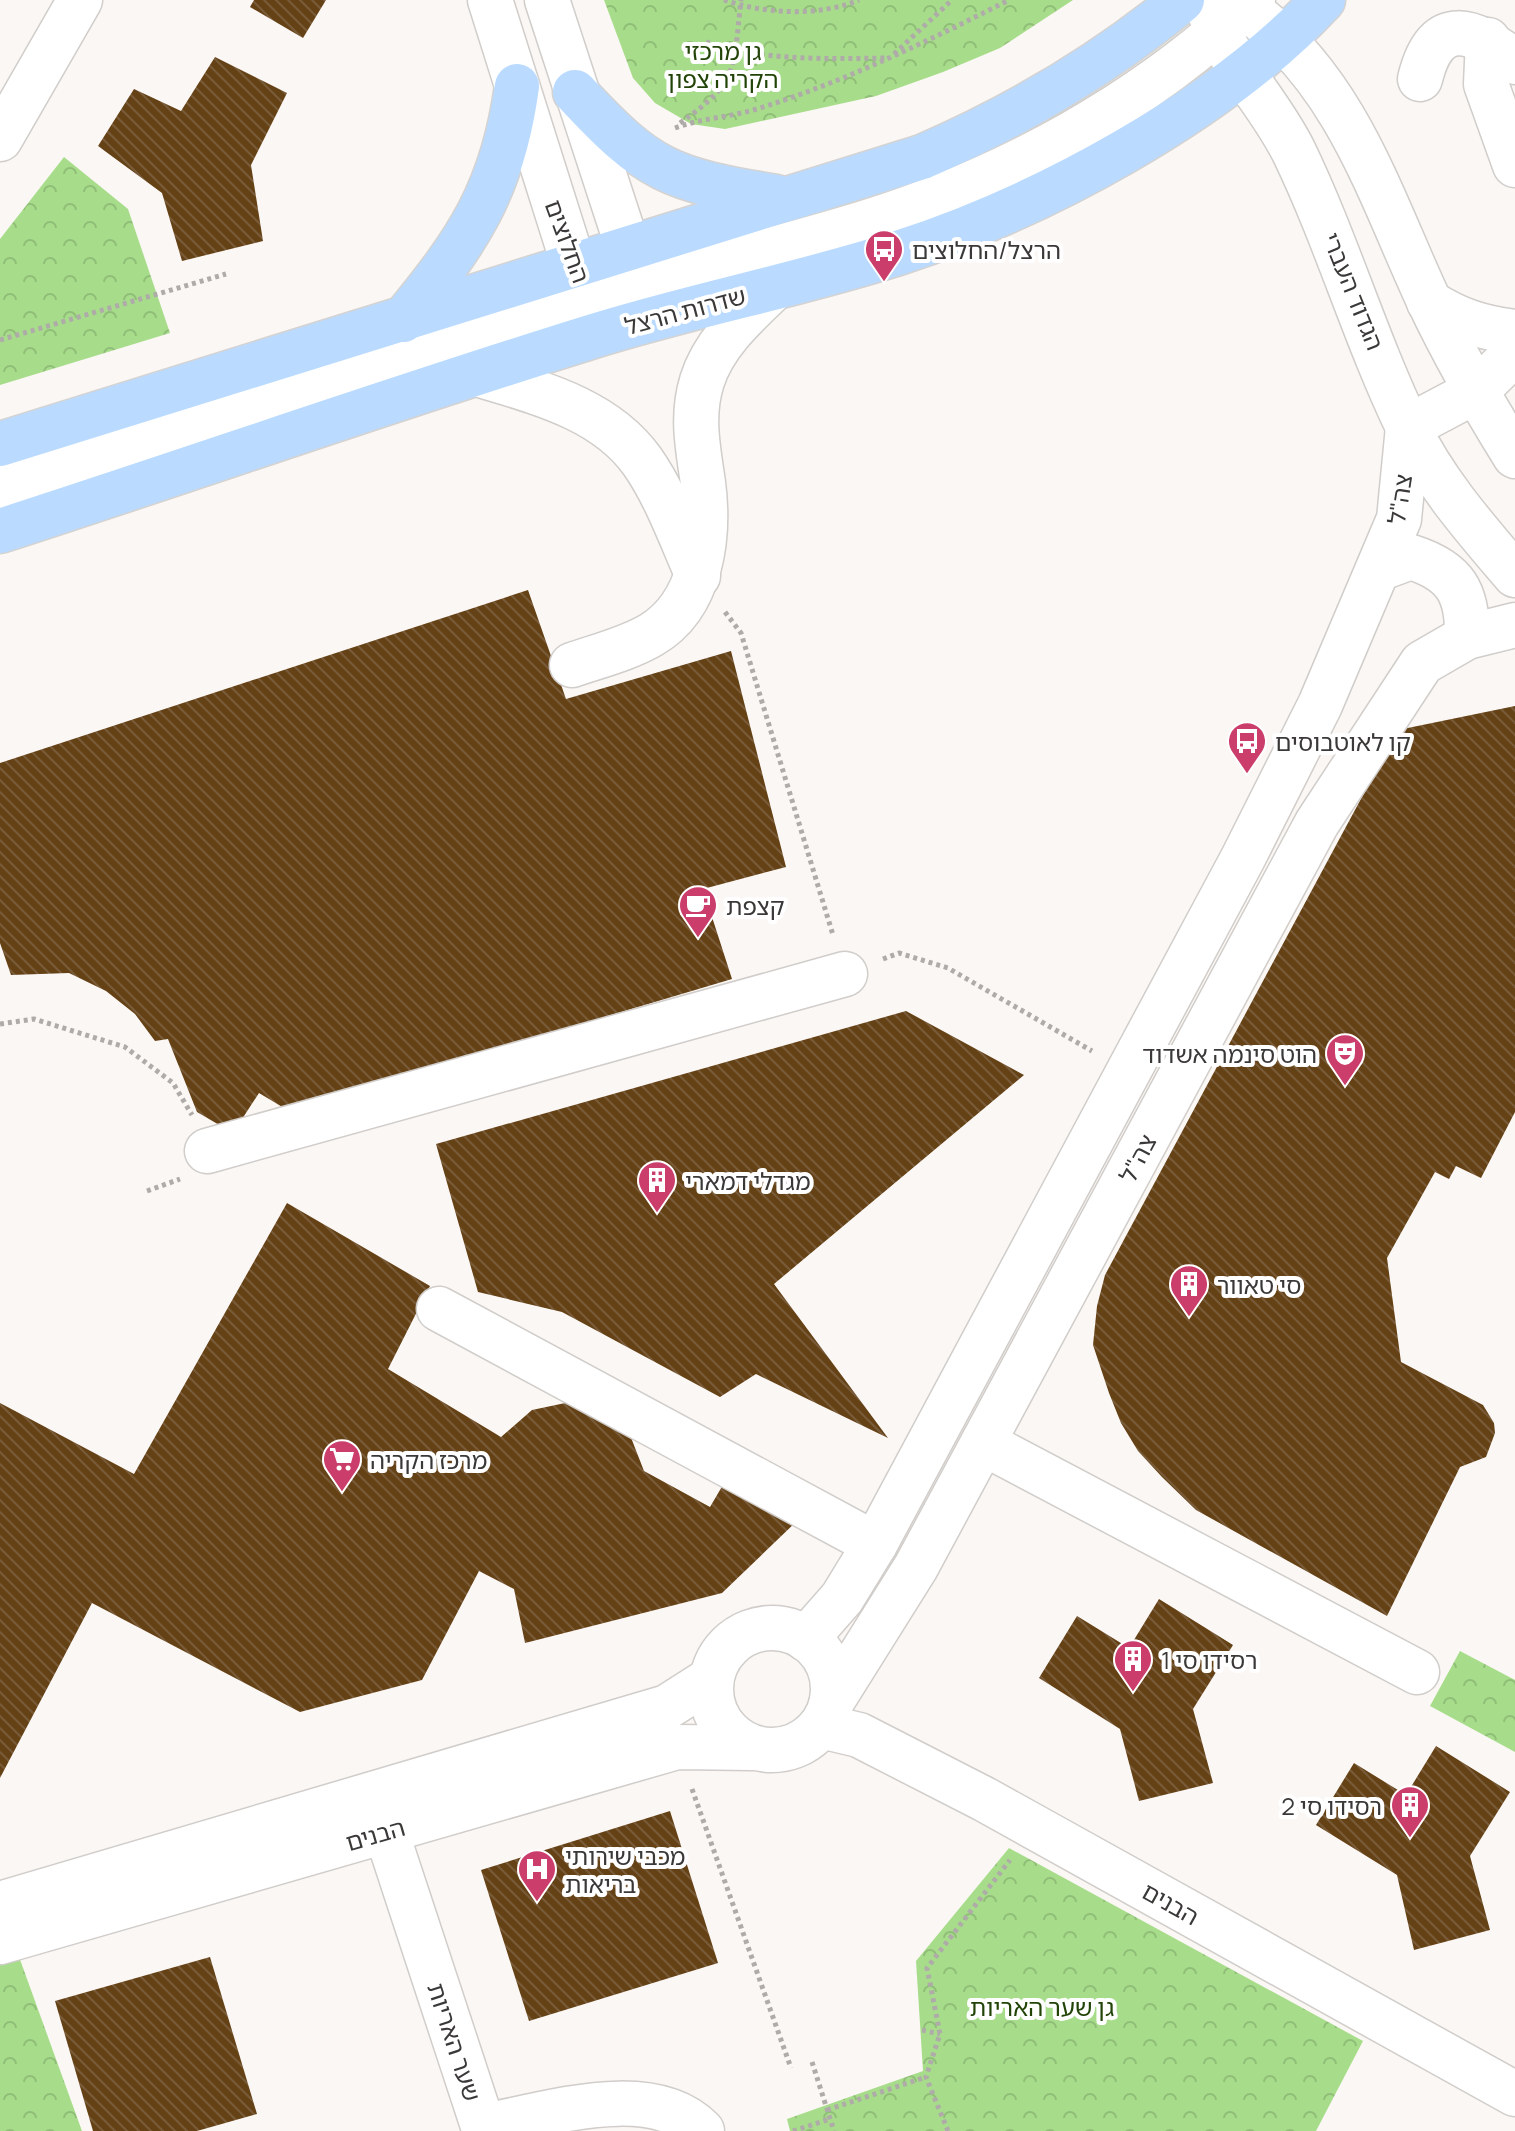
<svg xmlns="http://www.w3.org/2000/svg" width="1515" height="2131" viewBox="0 0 1515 2131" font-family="Manrope,'Noto Sans Hebrew',sans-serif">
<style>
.park{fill:url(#park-crowns)}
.building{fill:url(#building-back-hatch)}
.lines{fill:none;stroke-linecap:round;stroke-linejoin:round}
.minor-casing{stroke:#d0cdca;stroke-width:47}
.major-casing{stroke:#d4d3d3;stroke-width:47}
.path{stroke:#aeaba9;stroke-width:5;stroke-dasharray:4 4;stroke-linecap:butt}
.minor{stroke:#fff;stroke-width:44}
.major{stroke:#badbff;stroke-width:44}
.labels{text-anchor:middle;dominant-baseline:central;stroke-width:8;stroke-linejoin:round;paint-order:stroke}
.park-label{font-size:24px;fill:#224408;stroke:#fff}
.street-label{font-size:24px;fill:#3a3938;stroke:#fff}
.poi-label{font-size:24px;fill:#3a3938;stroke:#fff;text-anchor:start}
</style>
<defs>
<pattern id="park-crowns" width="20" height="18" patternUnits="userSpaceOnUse" patternTransform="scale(2)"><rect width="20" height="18" fill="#a7dd8a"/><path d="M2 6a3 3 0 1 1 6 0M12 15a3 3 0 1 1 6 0" fill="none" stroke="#90be78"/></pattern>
<pattern id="building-back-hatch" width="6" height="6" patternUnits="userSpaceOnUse" patternTransform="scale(2)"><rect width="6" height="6" fill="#654116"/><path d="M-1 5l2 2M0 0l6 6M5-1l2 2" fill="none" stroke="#785b39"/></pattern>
</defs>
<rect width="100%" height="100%" fill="#fbf7f4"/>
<g class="park">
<path d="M 604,0 L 1073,0 L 1000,48 L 943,72 L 876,96 L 725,129 L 691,124 L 655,103 L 633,78 Z"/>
<path d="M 64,157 L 128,209 L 170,333 L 0,385 L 0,239 Z"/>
<path d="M 1460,1651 L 1515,1680 L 1515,1752 L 1430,1706 Z"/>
<path d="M 1009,1848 L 1363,2041 L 1316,2131 L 790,2131 L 787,2119 L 923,2071 L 916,1961 Z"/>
<path d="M 18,1954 L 82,2131 L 0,2131 L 0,1960 Z"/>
</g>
<g class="building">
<path d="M 254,0 L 326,0 L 303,38 L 250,7 Z"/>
<path d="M 215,57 L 287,93 L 251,165 L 263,241 L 182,261 L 162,193 L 98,146 L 134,89 L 181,111 Z"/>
<path d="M 528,590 L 566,699 L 731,651 L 786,867 L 703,889 L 732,979 L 289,1111 L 259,1093 L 233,1133 L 197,1112 L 168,1039 L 155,1041 L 135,1014 L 106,991 L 69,973 L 11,975 L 0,943 L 0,763 Z"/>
<path d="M 1515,706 L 1515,1112 L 1481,1178 L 1456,1166 L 1449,1179 L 1435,1172 L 1387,1258 L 1401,1362 L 1483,1405 L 1494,1423 L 1495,1433 L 1486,1457 L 1460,1467 L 1387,1616 L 1196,1510 L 1162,1477 L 1138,1451 L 1121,1423 L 1109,1393 L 1093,1345 L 1097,1306 L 1105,1275 L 1398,730 Z"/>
<path d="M 906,1011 L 1024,1075 L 774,1284 L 888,1438 L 756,1374 L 720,1397 L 562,1312 L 478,1292 L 436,1144 Z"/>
<path d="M 287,1203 L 430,1286 L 388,1369 L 501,1437 L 532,1410 L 570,1402 L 630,1435 L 644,1471 L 710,1507 L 727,1478 L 798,1520 L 722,1593 L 525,1643 L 514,1589 L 479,1571 L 422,1680 L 300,1712 L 92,1603 L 0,1778 L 0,1403 L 134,1474 Z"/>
<path d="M 1159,1599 L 1233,1645 L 1193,1709 L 1213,1783 L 1139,1801 L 1120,1729 L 1039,1678 L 1077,1616 L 1129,1648 Z"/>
<path d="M 1436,1746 L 1510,1792 L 1470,1856 L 1490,1930 L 1414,1950 L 1397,1875 L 1316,1825 L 1354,1763 L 1406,1795 Z"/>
<path d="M 670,1811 L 718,1963 L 529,2021 L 481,1870 Z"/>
<path d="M 210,1957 L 257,2114 L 197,2131 L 93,2131 L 55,2001 Z"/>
</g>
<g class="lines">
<defs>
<g id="minor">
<path d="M 490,0 L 574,266 L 591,300"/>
<path d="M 547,0 L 628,248 L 630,287"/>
<path d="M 1205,0 C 1226,63 1266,96 1294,152 C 1337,241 1365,338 1408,427 C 1435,483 1475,528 1515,575"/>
<path d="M 1254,14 C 1348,86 1381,198 1429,301 C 1454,354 1484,406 1515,456"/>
<path d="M 1488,40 L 1486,84 L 1515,165"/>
<path d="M 1420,79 C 1436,14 1473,28 1515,62"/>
<path d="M 0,139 L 80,0"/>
<path d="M 1429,302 C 1457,320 1482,328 1515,332"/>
<path d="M 477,374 C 536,392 604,408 642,461 C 666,495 681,538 698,576"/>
<path d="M 1408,427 L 1476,391 L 1515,353"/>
<path d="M 0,486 C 189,428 376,365 565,307 C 665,276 767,253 867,222 C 1008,178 1146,102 1253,0"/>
<path d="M 1381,568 L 1411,557 C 1455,571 1468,592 1467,637"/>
<path d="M 572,665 C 598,656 627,649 651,635 C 702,605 710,536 703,483 C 698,448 691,416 702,381 C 714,342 748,313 776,286"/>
<path d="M 207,1151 L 845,974"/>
<path d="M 439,1309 L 875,1544"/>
<path d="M 983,1443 L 1417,1672"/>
<circle cx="772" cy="1689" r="61"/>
<path d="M 806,1639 L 842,1598 L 875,1544 L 1243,858 L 1320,705 L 1399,519 L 1408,427"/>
<path d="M 832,1701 L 916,1567 L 1317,823 L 1422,663 L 1467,637 L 1515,625"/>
<path d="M 821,1726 L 859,1735 L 984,1799 L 1515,2094"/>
<path d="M 386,1831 L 483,2126 C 547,2115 651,2079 702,2131"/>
<path d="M 0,1904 L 667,1707 L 711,1679"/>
<path d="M 0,1942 L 677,1747 L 752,1748"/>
</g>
<g id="major">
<path d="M 575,92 C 649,172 669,179 776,197"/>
<path d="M 403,320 C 468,241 503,190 517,86"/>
<path d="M 0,444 L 922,157 C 1017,116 1102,66 1182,0"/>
<path d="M 0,531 C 195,468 388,400 584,339 C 687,306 795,286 898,253 C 1041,207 1220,111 1323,0"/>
</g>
</defs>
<use href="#minor" class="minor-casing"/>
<use href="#major" class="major-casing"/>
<g class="path">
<path d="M 724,0 C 765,14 818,17 859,0"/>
<path d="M 706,42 C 765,61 825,59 886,58"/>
<path d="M 894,54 L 952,0"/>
<path d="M 680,123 C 740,81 733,69 741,0"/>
<path d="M 675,128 C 702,118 732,117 760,108 C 846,81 928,41 1009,0"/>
<path d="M 0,340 L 226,274"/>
<path d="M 725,612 L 741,633 L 833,935"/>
<path d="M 883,959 L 899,953 L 948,968 L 1092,1051"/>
<path d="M 0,1024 L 34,1019 L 125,1047 L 173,1083 L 192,1115"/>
<path d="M 147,1191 L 180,1179"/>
<path d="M 692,1789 L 791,2068"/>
<path d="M 922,2030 L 940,2034"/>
<path d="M 812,2062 L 834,2131"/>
<path d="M 827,2110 L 926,2077"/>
<path d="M 793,2131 L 830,2119"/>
<path d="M 948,2131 L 926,2077 L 940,2034 L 927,1968 L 1010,1860"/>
</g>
<use href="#minor" class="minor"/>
<use href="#major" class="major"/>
</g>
<defs>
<symbol id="bus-pin" viewBox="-11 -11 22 30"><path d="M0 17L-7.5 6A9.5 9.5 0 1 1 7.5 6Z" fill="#cb3d6a" stroke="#fff"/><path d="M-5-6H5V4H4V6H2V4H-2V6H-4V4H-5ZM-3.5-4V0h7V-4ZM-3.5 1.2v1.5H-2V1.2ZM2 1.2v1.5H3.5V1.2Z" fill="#fff"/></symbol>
<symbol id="cafe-pin" viewBox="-11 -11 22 30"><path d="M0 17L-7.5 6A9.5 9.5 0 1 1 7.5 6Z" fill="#cb3d6a" stroke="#fff"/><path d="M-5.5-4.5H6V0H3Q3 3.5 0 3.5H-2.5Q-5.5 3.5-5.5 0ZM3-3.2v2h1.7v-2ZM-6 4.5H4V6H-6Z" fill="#fff"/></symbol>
<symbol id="theatre-pin" viewBox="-11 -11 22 30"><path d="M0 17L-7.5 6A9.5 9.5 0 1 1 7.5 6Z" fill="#cb3d6a" stroke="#fff"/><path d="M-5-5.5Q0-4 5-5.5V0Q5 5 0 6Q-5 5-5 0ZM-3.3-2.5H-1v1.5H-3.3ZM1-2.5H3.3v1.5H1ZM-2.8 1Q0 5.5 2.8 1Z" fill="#fff"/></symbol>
<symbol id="building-pin" viewBox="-11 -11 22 30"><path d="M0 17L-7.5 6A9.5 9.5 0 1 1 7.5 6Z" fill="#cb3d6a" stroke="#fff"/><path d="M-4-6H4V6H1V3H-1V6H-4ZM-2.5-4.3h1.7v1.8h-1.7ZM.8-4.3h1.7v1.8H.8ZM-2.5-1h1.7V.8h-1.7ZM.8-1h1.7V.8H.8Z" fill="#fff"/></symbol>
<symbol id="supermarket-pin" viewBox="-11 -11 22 30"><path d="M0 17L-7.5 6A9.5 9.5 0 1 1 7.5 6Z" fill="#cb3d6a" stroke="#fff"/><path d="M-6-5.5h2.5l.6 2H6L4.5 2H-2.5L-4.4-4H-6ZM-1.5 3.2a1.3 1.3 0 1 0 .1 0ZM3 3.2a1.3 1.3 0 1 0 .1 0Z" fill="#fff"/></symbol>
<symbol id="hospital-pin" viewBox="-11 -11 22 30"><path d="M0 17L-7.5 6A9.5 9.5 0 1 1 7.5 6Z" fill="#cb3d6a" stroke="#fff"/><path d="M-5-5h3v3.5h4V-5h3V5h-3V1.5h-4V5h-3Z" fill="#fff"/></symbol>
</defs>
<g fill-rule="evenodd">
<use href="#bus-pin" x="862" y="227" width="44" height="60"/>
<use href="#bus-pin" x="1225" y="719" width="44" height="60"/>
<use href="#cafe-pin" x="676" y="883" width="44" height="60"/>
<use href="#theatre-pin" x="1323" y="1031" width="44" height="60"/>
<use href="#building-pin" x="635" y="1158" width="44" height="60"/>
<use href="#building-pin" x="1167" y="1262" width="44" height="60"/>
<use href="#supermarket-pin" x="320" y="1437" width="44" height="60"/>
<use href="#building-pin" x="1111" y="1637" width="44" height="60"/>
<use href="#building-pin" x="1388" y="1783" width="44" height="60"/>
<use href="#hospital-pin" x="515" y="1847" width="44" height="60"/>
</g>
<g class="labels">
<g class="park-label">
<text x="723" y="50">גן מרכזי<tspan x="723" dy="28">הקריה צפון</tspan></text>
<text x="1042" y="2006">גן שער האריות</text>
</g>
<g class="street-label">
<text transform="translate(568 241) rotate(70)">החלוצים</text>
<text transform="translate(1354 291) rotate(68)">הגדוד העברי</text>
<text transform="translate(685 310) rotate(-15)">שדרות הרצל</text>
<text transform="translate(1399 499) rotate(-81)">צה"ל</text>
<text transform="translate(1137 1158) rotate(-62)">צה"ל</text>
<text transform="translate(375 1834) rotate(-16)">הבנים</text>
<text transform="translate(1171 1903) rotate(29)">הבנים</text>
<text transform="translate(455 2042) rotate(72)">שער האריות</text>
</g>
<g class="poi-label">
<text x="912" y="249">הרצל/החלוצים</text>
<text x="1275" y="741">קו לאוטבוסים</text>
<text x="726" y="905">קצפת</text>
<text x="1317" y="1053" text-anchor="end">הוט סינמה אשדוד</text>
<text x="685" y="1180">מגדלי דמארי</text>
<text x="1217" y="1284">סי טאוור</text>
<text x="370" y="1459">מרכז הקריה</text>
<text x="1161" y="1659">רסידו סי 1</text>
<text x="1382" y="1805" text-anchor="end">רסידו סי 2</text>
<text x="565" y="1855">מכבי שירותי<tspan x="565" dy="28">בריאות</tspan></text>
</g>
</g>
</svg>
